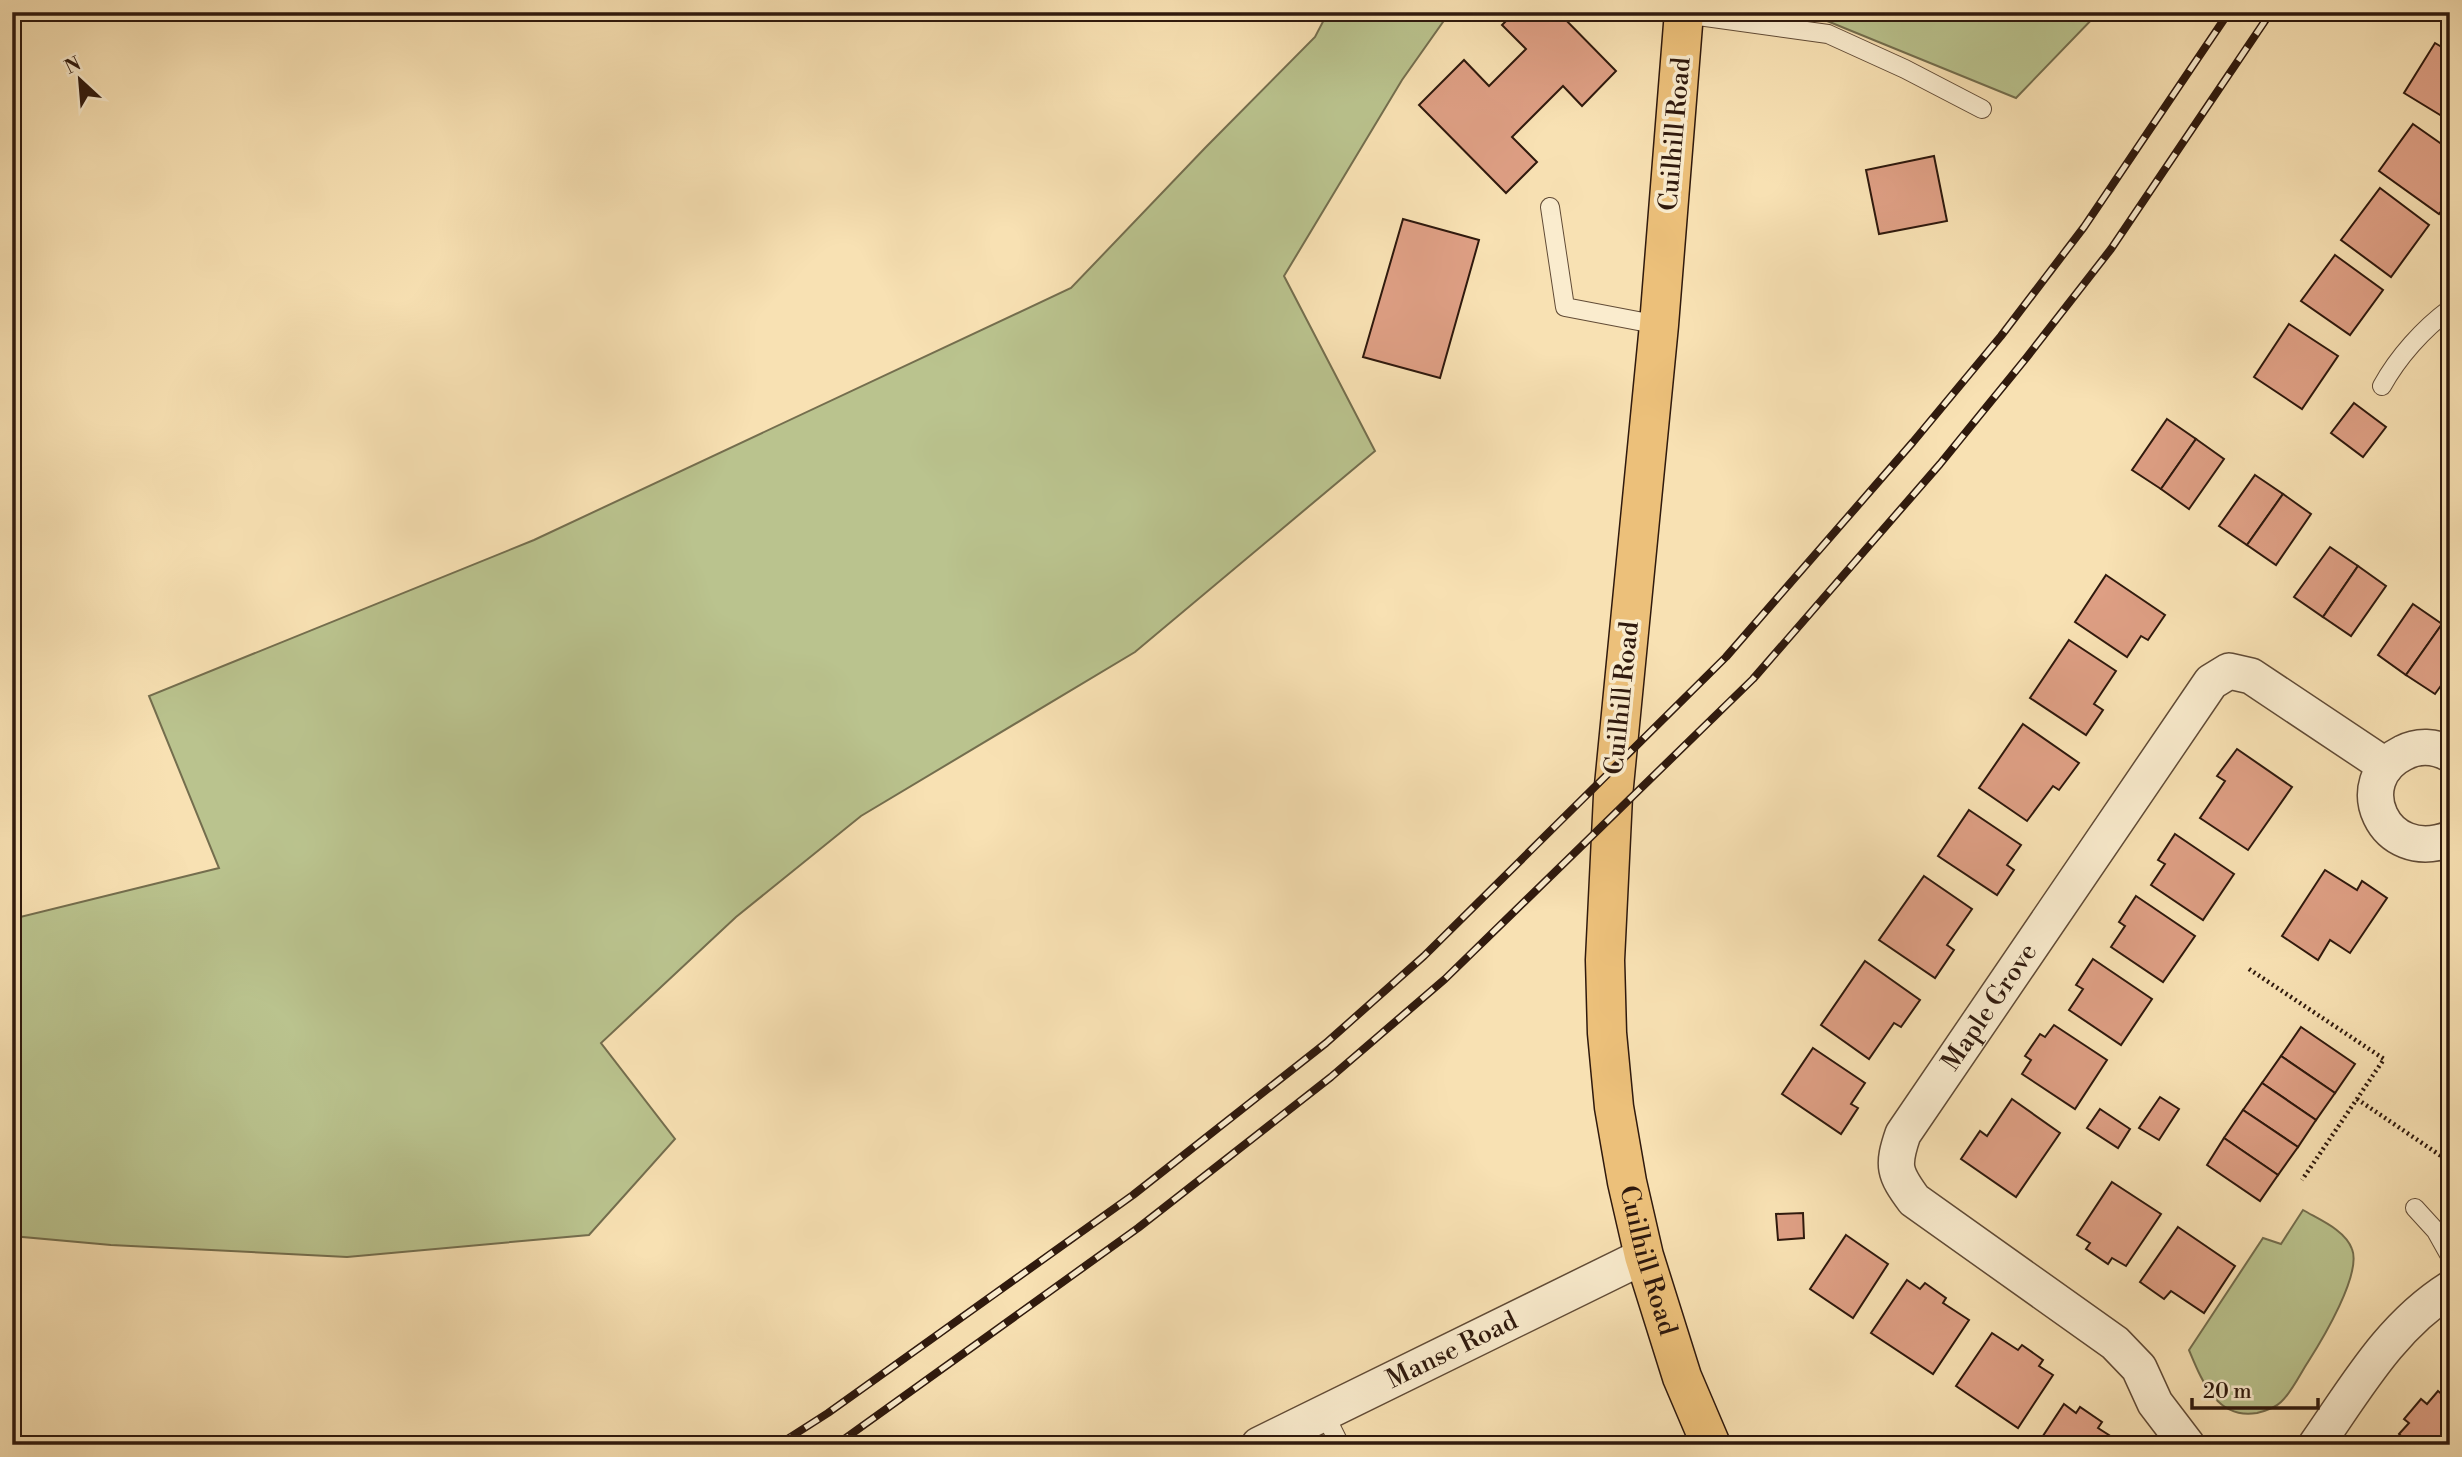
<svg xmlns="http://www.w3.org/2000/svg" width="2462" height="1457" viewBox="0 0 2462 1457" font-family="'Libre Bodoni',serif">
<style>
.green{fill:#bac38e;stroke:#746e4e;stroke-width:2}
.building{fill:#de9f84;stroke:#2f190d;stroke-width:2}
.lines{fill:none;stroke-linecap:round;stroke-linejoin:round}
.lane-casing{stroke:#614b36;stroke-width:20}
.street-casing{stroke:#614b36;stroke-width:38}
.primary-casing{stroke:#2f190d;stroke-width:41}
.path{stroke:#2f190d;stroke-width:4.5;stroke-dasharray:2 3.5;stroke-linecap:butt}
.lane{stroke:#faecce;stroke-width:18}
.street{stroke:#faecce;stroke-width:35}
.primary{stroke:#ecc07a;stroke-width:38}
.rail-casing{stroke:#2f190d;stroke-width:8}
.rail{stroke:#faecce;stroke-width:5;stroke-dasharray:16;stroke-linecap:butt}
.labels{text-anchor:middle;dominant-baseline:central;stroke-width:7;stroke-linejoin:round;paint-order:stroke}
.street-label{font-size:26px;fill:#2f190d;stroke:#faecce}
</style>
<rect width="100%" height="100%" fill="#f8e1b3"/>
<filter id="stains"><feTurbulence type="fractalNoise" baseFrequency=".00286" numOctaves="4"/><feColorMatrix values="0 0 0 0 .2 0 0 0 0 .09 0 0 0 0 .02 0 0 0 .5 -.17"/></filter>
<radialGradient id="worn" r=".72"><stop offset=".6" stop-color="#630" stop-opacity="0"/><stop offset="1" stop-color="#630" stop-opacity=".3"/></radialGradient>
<g class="green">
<path d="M 1328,12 L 1450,12 L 1402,80 L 1284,276 L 1375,451 L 1135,652 L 861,816 L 736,917 L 601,1043 L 675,1139 L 589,1235 L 347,1257 L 111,1245 L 12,1236 L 12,919 L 219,868 L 149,696 L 534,540 L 1071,288 L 1205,148 L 1315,37 Z"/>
<path d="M 1805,12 L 2099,12 L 2016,98 Z"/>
<path d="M 2303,1210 C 2320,1220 2345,1230 2352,1249 C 2362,1274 2322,1340 2308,1362 C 2300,1374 2292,1392 2281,1402 C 2275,1408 2265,1411 2257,1413 C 2217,1420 2202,1381 2189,1350 L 2263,1238 L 2281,1244 Z"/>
</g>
<g class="building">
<path d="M 1515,12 L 1558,12 L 1616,71 L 1582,106 L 1563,86 L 1512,137 L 1537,162 L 1506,193 L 1419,105 L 1464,60 L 1489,86 L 1526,49 L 1502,25 Z"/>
<path d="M 2435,43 L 2450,52 L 2450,121 L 2404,93 Z"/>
<path d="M 2413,124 L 2450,150 L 2450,199 L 2439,214 L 2379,171 Z"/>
<path d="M 1934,156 L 1947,221 L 1879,234 L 1866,170 Z"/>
<path d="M 2380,188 L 2429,225 L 2391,277 L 2341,240 Z"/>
<path d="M 1403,219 L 1479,240 L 1440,378 L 1363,357 Z"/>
<path d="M 2335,255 L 2383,290 L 2350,335 L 2301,301 Z"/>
<path d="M 2289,324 L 2338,356 L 2302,409 L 2254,377 Z"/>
<path d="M 2354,403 L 2386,427 L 2363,457 L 2331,433 Z"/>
<path d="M 2167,419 L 2196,439 L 2161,489 L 2132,470 Z"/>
<path d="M 2196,439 L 2224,459 L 2189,509 L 2161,489 Z"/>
<path d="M 2255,475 L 2283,494 L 2247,545 L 2219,526 Z"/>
<path d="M 2283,494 L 2311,514 L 2276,565 L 2247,545 Z"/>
<path d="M 2330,547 L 2358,566 L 2323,617 L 2294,597 Z"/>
<path d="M 2358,566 L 2386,586 L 2351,636 L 2323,617 Z"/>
<path d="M 2106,575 L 2165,615 L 2148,640 L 2141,636 L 2127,657 L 2075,622 Z"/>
<path d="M 2413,604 L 2442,624 L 2406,675 L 2378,655 Z"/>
<path d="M 2442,624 L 2450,629 L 2450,673 L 2435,694 L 2406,675 Z"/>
<path d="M 2069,640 L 2116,671 L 2094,704 L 2103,710 L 2086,735 L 2030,698 Z"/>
<path d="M 2023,724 L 2079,763 L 2059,790 L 2053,786 L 2027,821 L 1979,788 Z"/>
<path d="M 2237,749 L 2292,787 L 2248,850 L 2200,818 L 2225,781 L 2217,776 Z"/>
<path d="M 1969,810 L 2021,845 L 2007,865 L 2014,870 L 1997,895 L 1938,856 Z"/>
<path d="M 2175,834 L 2234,874 L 2203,920 L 2151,885 L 2165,864 L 2158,860 Z"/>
<path d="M 2325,870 L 2357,890 L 2362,881 L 2387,898 L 2350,953 L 2330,940 L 2318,960 L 2282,936 Z"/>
<path d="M 1924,876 L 1972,909 L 1947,945 L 1954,950 L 1935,978 L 1879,940 Z"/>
<path d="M 2136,896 L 2195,936 L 2163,982 L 2111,947 L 2125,926 L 2119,922 Z"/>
<path d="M 2093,959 L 2152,999 L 2121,1045 L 2069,1010 L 2083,989 L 2076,985 Z"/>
<path d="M 1865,961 L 1920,1000 L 1901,1027 L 1894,1023 L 1869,1059 L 1821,1025 Z"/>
<path d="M 2054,1025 L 2107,1060 L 2075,1109 L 2022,1074 L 2031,1060 L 2025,1056 L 2040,1034 L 2045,1037 Z"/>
<path d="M 2301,1027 L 2355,1064 L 2335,1093 L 2281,1056 Z"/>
<path d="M 1813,1048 L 1865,1083 L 1851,1104 L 1858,1108 L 1841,1134 L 1782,1094 Z"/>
<path d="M 2281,1056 L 2335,1093 L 2316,1120 L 2262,1083 Z"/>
<path d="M 2262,1083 L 2316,1120 L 2298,1147 L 2243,1110 Z"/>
<path d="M 2160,1097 L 2179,1109 L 2159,1140 L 2139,1128 Z"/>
<path d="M 2012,1099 L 2060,1133 L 2016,1197 L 1961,1159 L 1980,1131 L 1987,1136 Z"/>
<path d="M 2100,1109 L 2130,1129 L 2118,1148 L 2087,1128 Z"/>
<path d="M 2243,1110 L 2298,1147 L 2278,1175 L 2224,1138 Z"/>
<path d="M 2224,1138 L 2278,1175 L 2260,1201 L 2207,1165 Z"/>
<path d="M 2112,1182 L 2161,1214 L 2126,1266 L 2112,1258 L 2108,1264 L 2086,1249 L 2090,1243 L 2077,1235 Z"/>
<path d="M 1803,1213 L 1804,1238 L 1778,1240 L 1776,1214 Z"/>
<path d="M 2178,1227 L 2235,1266 L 2204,1313 L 2171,1291 L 2164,1299 L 2140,1282 Z"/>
<path d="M 1846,1235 L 1888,1264 L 1853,1318 L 1810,1289 Z"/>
<path d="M 1907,1280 L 1920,1289 L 1925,1283 L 1946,1298 L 1943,1303 L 1969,1320 L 1933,1374 L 1871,1333 Z"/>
<path d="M 1992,1333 L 2018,1350 L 2022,1345 L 2043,1360 L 2039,1366 L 2053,1375 L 2018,1428 L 1956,1386 Z"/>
<path d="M 2438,1391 L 2450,1401 L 2450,1445 L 2411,1445 L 2399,1434 L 2409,1423 L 2404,1419 L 2421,1399 L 2427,1404 Z"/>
<path d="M 2064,1404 L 2076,1413 L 2080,1407 L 2102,1422 L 2098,1428 L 2112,1437 L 2106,1445 L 2037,1445 Z"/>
</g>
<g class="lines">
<defs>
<g id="lane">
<path d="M 1684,14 L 1828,34 L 1905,69 L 1982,109"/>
<path d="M 1550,207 L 1565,307 L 1659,325"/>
<path d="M 2382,386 C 2398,357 2423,329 2450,309"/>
<path d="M 2415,1208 L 2436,1231 L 2450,1256"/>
<path d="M 1324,1413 L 1340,1445"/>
</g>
<g id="street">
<path d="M 2450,754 C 2435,746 2418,745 2403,753 C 2348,780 2382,865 2450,839"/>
<path id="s1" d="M 1259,1445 L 1644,1256"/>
<path id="s2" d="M 2187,1445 L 2155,1403 L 2139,1368 L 2115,1343 L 1914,1200 C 1894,1173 1892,1166 1903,1134 L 2211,682 L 2229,671 L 2251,676 L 2386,766"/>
<path d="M 2316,1445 C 2356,1388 2390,1327 2450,1289"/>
</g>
<g id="primary">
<path id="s3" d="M 1684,12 L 1659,325 L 1613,796 L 1605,960 L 1607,1033 L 1614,1107 L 1627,1182 L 1644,1256 L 1682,1377 L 1711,1445"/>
</g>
</defs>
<use href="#lane" class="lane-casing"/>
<use href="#street" class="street-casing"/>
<use href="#primary" class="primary-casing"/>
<g class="path">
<path d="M 2249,969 L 2384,1059 L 2302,1180"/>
<path d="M 2357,1099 L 2450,1162"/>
</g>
<use href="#lane" class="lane"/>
<use href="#street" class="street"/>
<use href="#primary" class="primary"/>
<defs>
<g id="rail">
<path d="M 778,1445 L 828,1413 L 1133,1195 L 1326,1043 L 1424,956 L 1726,657 L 1913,442 L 2001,336 L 2084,227 L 2229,12"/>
<path d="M 836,1445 L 1138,1228 L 1331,1077 L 1445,979 L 1753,679 L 1940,464 L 2027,357 L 2111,249 L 2271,12"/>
</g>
</defs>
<use href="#rail" class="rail-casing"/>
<use href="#rail" class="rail"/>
</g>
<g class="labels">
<g class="street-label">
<text transform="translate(1675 134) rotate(-85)">Cuilhill Road</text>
<text transform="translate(1622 698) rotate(-84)">Cuilhill Road</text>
<text stroke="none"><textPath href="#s2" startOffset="598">Maple Grove</textPath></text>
<text stroke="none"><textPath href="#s3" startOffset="1256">Cuilhill Road</textPath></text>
<text stroke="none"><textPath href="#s1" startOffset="215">Manse Road</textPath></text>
</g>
</g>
<rect width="2462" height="1457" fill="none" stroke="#f8e1b3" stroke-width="42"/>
<rect x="14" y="14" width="2434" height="1429" fill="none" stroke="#2f190d" stroke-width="3.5"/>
<rect x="21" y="21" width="2420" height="1415" fill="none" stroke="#2f190d" stroke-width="2"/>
<g transform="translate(80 80) rotate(334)" stroke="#faecce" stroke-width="5" paint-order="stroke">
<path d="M0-5L12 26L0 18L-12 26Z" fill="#2f190d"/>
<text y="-10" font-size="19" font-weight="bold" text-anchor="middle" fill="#2f190d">N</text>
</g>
<path d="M2192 1398v10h126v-10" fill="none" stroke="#2f190d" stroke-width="3.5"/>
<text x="2203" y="1398" font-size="21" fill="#2f190d" stroke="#faecce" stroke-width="5" paint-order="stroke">20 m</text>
<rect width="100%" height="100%" filter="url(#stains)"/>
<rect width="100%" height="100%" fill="url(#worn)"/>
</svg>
